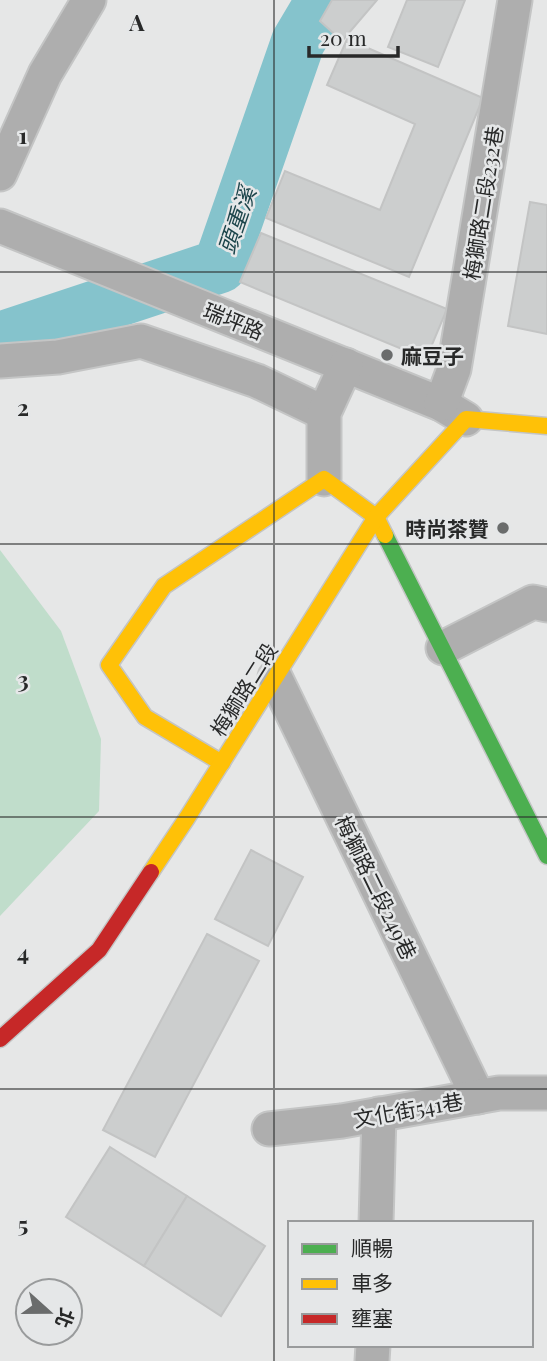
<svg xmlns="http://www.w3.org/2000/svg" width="547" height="1361" viewBox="0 0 547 1361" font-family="'Playfair Display','Noto Sans TC',serif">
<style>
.green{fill:#c0ddcb}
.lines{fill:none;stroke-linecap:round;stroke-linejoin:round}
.river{stroke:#85c3cc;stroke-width:54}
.building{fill:#cccece;stroke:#c3c4c4;stroke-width:2}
.street-casing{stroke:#c4c5c5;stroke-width:37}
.fast-casing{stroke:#c4c5c5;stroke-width:19}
.slow-casing{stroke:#c4c5c5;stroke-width:19}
.jam-casing{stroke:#c4c5c5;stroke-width:19}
.street{stroke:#aeaeae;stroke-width:33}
.fast{stroke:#4caf50;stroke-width:16}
.slow{stroke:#ffc107;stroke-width:16}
.jam{stroke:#c62828;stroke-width:16}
.grid{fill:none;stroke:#282929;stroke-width:2;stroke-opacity:0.55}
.poi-dot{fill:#6a6c6c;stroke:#e5e7e8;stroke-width:2.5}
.labels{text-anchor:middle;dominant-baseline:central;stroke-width:5;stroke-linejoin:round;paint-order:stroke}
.street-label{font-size:21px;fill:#282929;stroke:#e5e7e8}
.poi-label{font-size:21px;font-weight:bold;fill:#282929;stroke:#e5e7e8;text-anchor:start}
.water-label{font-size:23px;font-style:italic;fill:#1c454b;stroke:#e5e7e8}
.grid-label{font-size:23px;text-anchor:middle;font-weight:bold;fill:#282929;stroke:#e5e7e8;stroke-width:5;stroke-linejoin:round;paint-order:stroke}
</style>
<rect width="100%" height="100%" fill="#e6e7e7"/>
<path class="green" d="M 0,550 L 61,631 L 101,739 L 99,811 L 0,916 Z"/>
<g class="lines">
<path class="river" d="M 0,339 L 220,266 L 298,42 L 323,0"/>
</g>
<g class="building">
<path d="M 332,0 L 377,0 L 342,41 L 320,21 Z"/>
<path d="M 407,0 L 465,0 L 438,67 L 388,47 Z"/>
<path d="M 347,39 L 483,98 L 409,277 L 266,218 L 285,171 L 380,210 L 415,124 L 327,85 Z"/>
<path d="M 530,202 L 547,205 L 547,334 L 508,326 Z"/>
<path d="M 261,233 L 447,309 L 426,359 L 240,282 Z"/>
<path d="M 251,850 L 303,877 L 268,946 L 215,919 Z"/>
<path d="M 207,934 L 259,961 L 155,1157 L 103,1130 Z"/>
<path d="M 110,1147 L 187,1196 L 144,1266 L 66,1217 Z"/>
<path d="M 187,1196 L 265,1246 L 221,1316 L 144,1266 Z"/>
</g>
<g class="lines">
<defs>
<g id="street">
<path d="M 0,174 L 45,74 L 89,0"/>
<path d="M 0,226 L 441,404 L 466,419"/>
<path d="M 0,361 L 58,357 L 141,341 L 257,381 L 324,413"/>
<path d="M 441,404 L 454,369 L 515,0"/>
<path d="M 324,479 L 324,413 L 346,365"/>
<path d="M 443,648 L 533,602 L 547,605"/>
<path d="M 275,677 L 478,1097"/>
<path d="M 269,1129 L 342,1121 L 499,1093 L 547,1093"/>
<path d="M 376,1223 L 379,1114"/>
<path d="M 372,1361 L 373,1345"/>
</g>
<path id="fast" d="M 385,535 L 547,856"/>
<g id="slow">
<path d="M 222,763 L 145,717 L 109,665 L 164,586 L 324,479 L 376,517 L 385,535"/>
<path d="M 151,872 L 187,818 L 376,517 L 466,419 L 547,426"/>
</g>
<path id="jam" d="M 0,1039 L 99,950 L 151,872"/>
</defs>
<use href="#street" class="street-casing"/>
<use href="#fast" class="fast-casing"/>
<use href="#slow" class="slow-casing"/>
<use href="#jam" class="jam-casing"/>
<use href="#street" class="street"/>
<use href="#fast" class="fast"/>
<use href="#slow" class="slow"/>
<use href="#jam" class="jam"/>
</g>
<path class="grid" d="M 274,0 L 274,1361M 0,272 L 547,272M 0,544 L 547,544M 0,817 L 547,817M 0,1089 L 547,1089"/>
<g class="poi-dot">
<circle cx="387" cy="355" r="7"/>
<circle cx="503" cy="528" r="7"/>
</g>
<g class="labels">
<g class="street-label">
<text transform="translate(482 203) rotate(-81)">梅獅路二段232巷</text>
<text transform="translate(234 320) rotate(22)">瑞坪路</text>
<text transform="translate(243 689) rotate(-58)">梅獅路二段</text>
<text transform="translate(377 887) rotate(64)">梅獅路二段249巷</text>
<text transform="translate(408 1109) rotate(-10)">文化街541巷</text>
</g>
<g class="poi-label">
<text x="401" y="355">麻豆子</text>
<text x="489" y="528" text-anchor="end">時尚茶贊</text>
</g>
<g class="water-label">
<text transform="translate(236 220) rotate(-71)">頭重溪</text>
</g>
</g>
<g class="grid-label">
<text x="137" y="31">A</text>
<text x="23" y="144">1</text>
<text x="23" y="416">2</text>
<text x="23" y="688">3</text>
<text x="23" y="961">4</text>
<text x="23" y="1233">5</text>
</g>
<rect x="288" y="1221" width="245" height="126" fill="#e5e7e8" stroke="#999b9c" stroke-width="2"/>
<rect x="302" y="1244" width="35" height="10" fill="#4caf50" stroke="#999b9c" stroke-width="2"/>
<text x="351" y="1256" font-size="21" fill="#282929">順暢</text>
<rect x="302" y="1279" width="35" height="10" fill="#ffc107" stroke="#999b9c" stroke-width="2"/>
<text x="351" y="1291" font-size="21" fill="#282929">車多</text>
<rect x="302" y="1314" width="35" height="10" fill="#c62828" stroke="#999b9c" stroke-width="2"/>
<text x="351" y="1326" font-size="21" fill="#282929">壅塞</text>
<g transform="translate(49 1312) rotate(111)"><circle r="33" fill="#e5e7e8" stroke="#999b9c" stroke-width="2"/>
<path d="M0-5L12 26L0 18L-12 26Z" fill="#6a6c6c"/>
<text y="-10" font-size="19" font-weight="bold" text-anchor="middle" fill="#282929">北</text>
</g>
<path d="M309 46v10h89v-10" fill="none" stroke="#282929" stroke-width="3.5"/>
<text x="320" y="46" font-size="21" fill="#282929" stroke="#e5e7e8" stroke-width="5" paint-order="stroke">20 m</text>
</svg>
